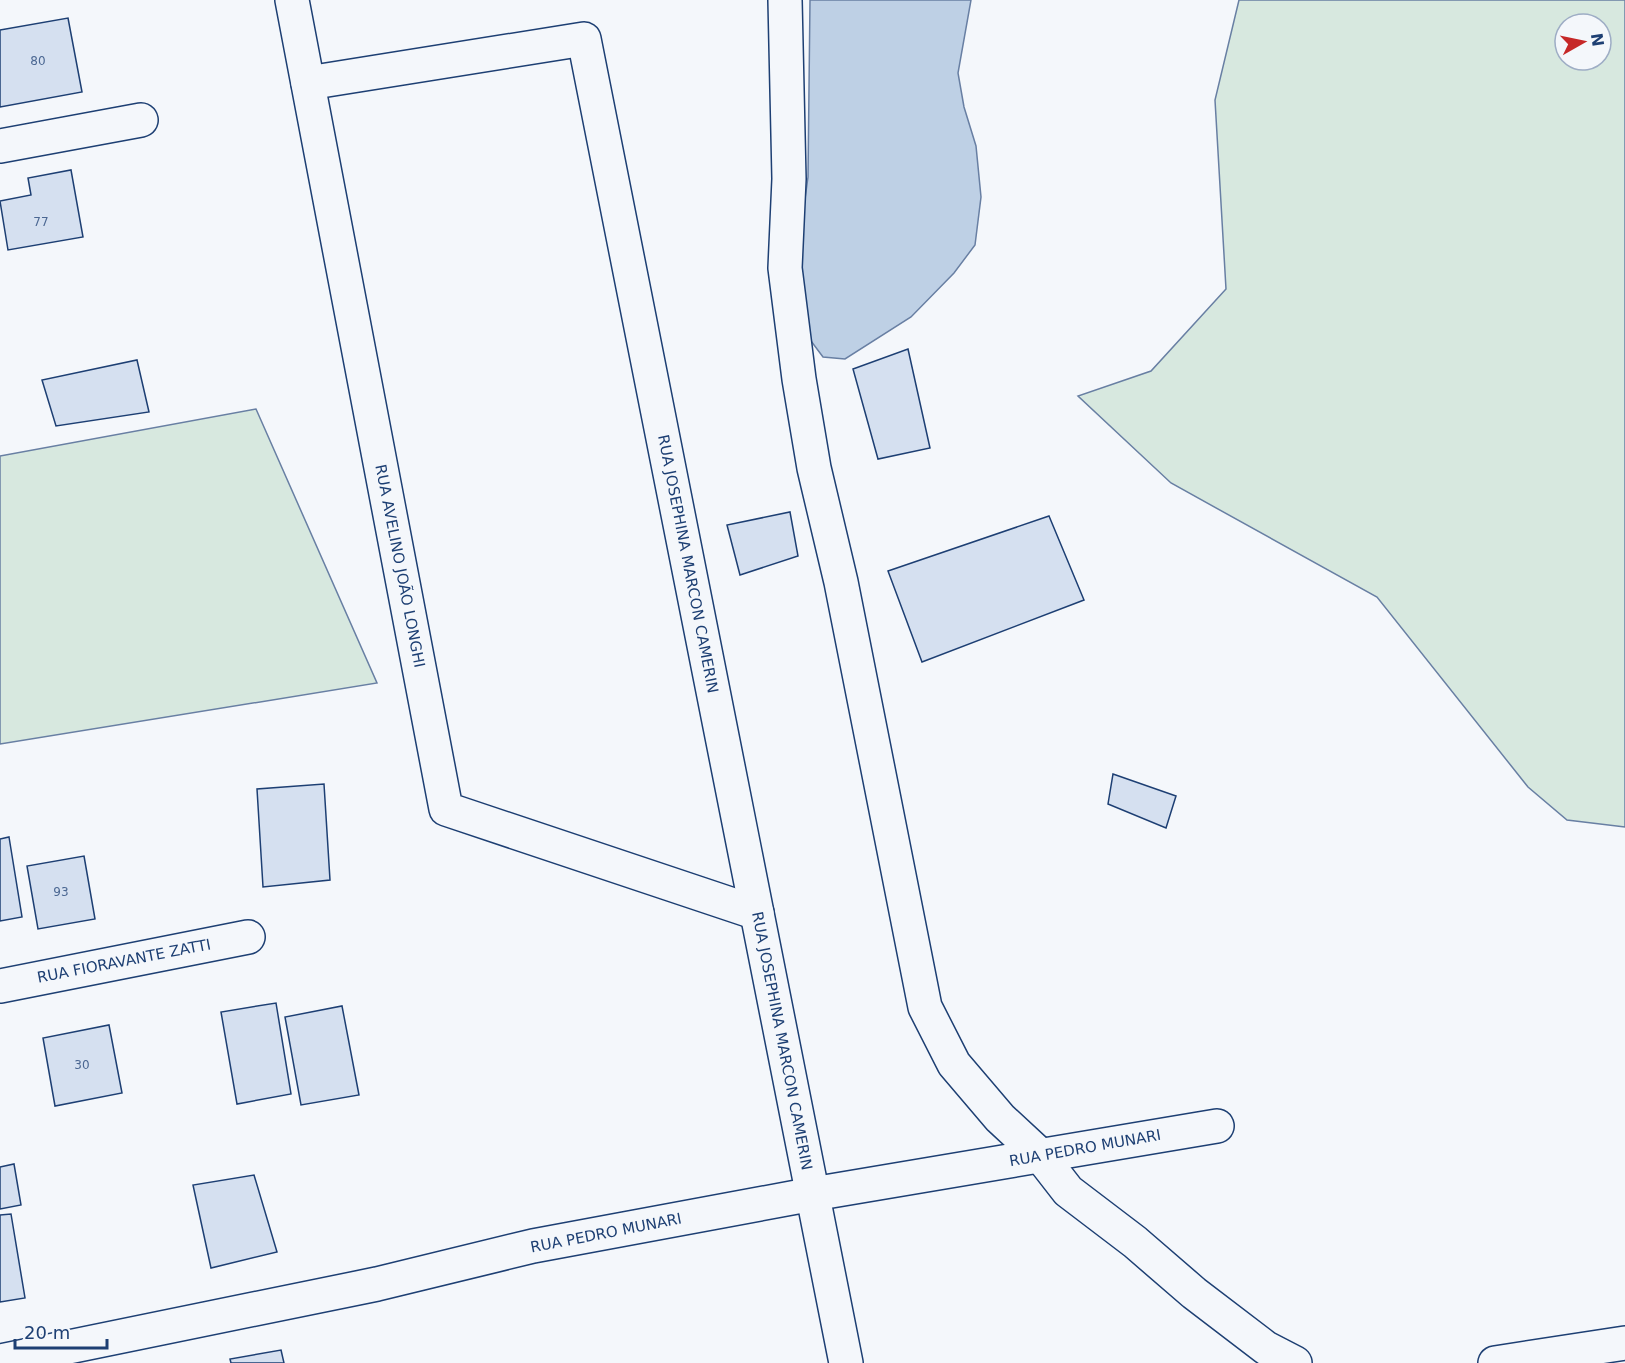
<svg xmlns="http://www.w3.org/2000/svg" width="1625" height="1363" viewBox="0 0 1625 1363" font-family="'DejaVu Sans',sans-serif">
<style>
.green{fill:#d7e8df;stroke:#687fa3;stroke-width:1.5;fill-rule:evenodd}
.water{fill:#bed0e5;stroke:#687fa3;stroke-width:1.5}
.building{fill:#d5e0f0;stroke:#1d3f73;stroke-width:1.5}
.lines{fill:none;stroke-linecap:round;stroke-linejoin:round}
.minor-casing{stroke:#1d3f73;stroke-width:36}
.minor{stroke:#f4f7fb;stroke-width:33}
.labels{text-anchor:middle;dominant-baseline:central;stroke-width:4.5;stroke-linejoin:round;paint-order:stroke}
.number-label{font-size:12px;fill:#4b6792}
.street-label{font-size:15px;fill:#1d3f73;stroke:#f4f7fb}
</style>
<rect width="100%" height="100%" fill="#f4f7fb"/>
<g class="green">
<path d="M 1239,0 L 1625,0 L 1625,827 L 1567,820 L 1528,787 L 1377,597 L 1171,483 L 1078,396 L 1151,371 L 1226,289 L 1215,100 ZM 1565,24 L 1601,24 L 1601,60 L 1565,60 Z"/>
<path d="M 256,409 L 377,683 L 0,744 L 0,456 Z"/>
</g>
<path class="water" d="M 810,0 L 971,0 L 958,73 L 964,107 L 976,146 L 981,197 L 975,245 L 954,273 L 911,317 L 845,359 L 823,357 L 808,337 L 802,297 L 801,228 L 808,177 Z"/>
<g class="building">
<path d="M 68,18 L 82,92 L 0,107 L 0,30 Z"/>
<path d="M 71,170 L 83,237 L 8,250 L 0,201 L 31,195 L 28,178 Z"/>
<path d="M 908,349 L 930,448 L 878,459 L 853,369 Z"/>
<path d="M 137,360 L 149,412 L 56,426 L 42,380 Z"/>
<path d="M 790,512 L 798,556 L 740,575 L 727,525 Z"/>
<path d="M 1049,516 L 1084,600 L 922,662 L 888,571 Z"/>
<path d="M 1113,774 L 1176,796 L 1166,828 L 1108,804 Z"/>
<path d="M 324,784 L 330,880 L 263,887 L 257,789 Z"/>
<path d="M 9,837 L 22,917 L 0,921 L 0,839 Z"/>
<path d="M 84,856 L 95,919 L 38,929 L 27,866 Z"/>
<path d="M 276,1003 L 291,1094 L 237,1104 L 221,1012 Z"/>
<path d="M 342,1006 L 359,1095 L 301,1105 L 285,1017 Z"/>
<path d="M 109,1025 L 122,1093 L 55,1106 L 43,1038 Z"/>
<path d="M 14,1164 L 21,1205 L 0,1209 L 0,1167 Z"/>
<path d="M 254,1175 L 277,1252 L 211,1268 L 193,1185 Z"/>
<path d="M 11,1214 L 25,1298 L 0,1302 L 0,1215 Z"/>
<path d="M 281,1350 L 284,1363 L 231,1363 L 230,1359 Z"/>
</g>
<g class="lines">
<defs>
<g id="minor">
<path d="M 292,0 L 446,809 L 757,913"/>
<path d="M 785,0 L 789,179 L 785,268 L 799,379 L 814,468 L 841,582 L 925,1007 L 954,1064 L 1000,1118 L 1040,1155 L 1068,1191 L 1135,1242 L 1194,1293 L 1266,1348 L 1295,1363"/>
<path d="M 308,83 L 584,39 L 846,1363"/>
<path d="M 0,146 L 141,120"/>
<path d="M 0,986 L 248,937"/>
<path d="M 0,1361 L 377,1284 L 533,1246 L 813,1194 L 1217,1126"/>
<path d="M 1495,1363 L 1625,1343"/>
</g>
</defs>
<use href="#minor" class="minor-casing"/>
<use href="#minor" class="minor"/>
</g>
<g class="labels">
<g class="number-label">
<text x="38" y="61">80</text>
<text x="41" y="222">77</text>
<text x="61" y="892">93</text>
<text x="82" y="1065">30</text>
</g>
<g class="street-label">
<text transform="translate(688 564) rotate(79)">RUA JOSEPHINA MARCON CAMERIN</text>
<text transform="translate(400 566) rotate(79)">RUA AVELINO JOÃO LONGHI</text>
<text transform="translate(124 961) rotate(-11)">RUA FIORAVANTE ZATTI</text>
<text transform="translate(782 1041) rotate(79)">RUA JOSEPHINA MARCON CAMERIN</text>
<text transform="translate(1085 1148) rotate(-10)">RUA PEDRO MUNARI</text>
<text transform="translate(606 1233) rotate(-11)">RUA PEDRO MUNARI</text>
</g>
</g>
<g transform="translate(1583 42) rotate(81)"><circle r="28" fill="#f4f7fb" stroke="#9eadc5" stroke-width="1.5"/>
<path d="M0-4.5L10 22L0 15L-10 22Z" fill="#c62828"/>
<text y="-9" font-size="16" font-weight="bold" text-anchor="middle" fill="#1d3f73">N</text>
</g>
<path d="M15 1339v9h92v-9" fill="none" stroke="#1d3f73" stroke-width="3"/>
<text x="24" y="1339" font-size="18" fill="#1d3f73" stroke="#f4f7fb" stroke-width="4.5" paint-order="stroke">20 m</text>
</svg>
